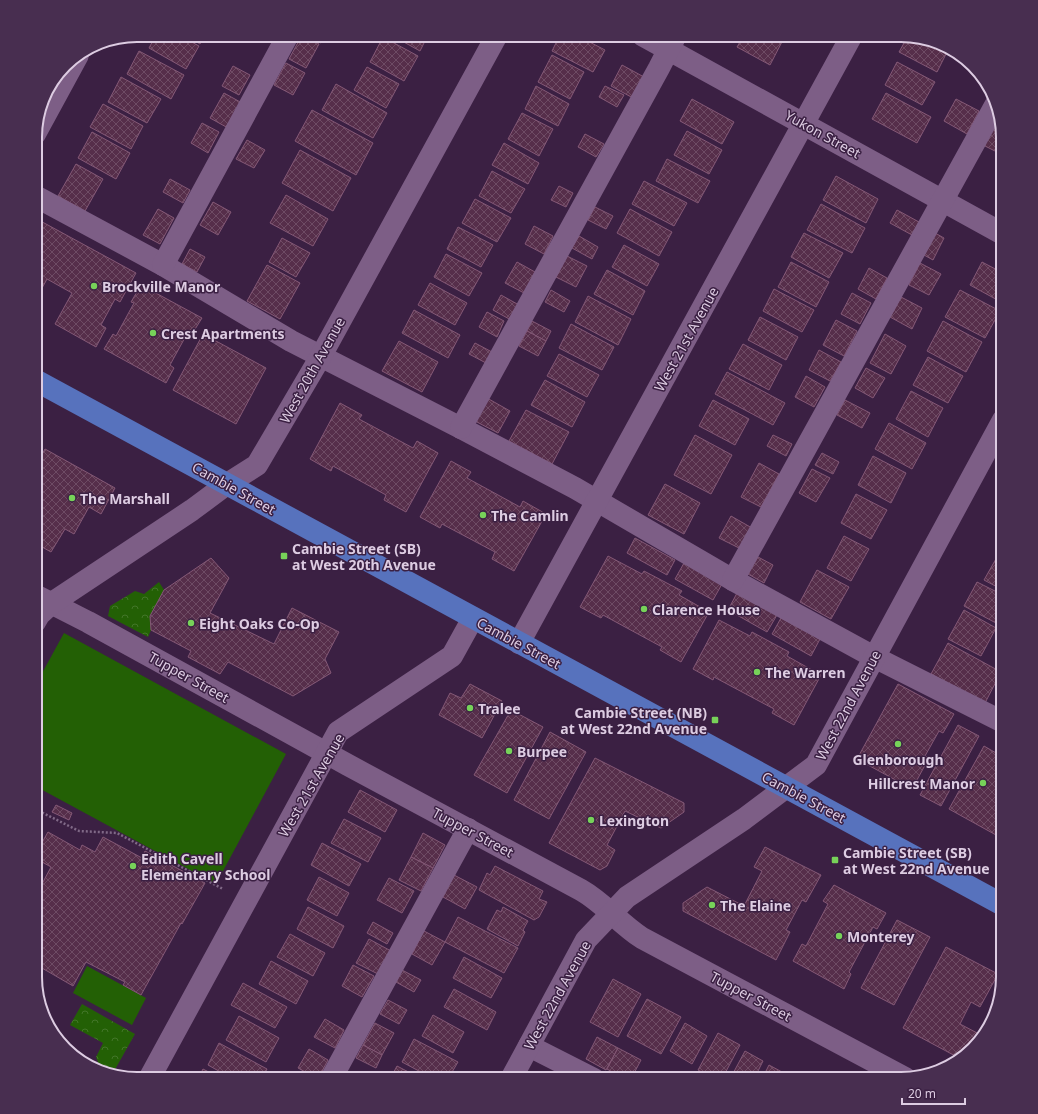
<svg xmlns="http://www.w3.org/2000/svg" width="1038" height="1114" viewBox="0 0 1038 1114" font-family="'Noto Sans',sans-serif">
<style>
.green{fill:#236005}
.forest{fill:url(#forest-crowns)}
.building{fill:url(#building-cross-hatch);stroke:#845876}
.lines{fill:none;stroke-linecap:round;stroke-linejoin:round}
.path{stroke:#806987;stroke-width:2.5;stroke-dasharray:2 2;stroke-linecap:butt}
.minor{stroke:#7d5e86;stroke-width:22}
.major{stroke:#5772bd;stroke-width:22}
.poi-dot{fill:#77d259;stroke:#3b2043;stroke-width:1.5}
.labels{text-anchor:middle;dominant-baseline:central;stroke-width:3;stroke-linejoin:round;paint-order:stroke}
.street-label{font-size:14px;fill:#ddcce2;stroke:#3b2043}
.poi-label{font-size:14px;font-weight:bold;fill:#ddcce2;stroke:#3b2043;text-anchor:start}
.rim{fill:none;stroke:#ddcce2;stroke-width:2}
</style>
<defs>
<pattern id="forest-crowns" width="20" height="18" patternUnits="userSpaceOnUse"><rect width="20" height="18" fill="#236005"/><path d="M2 6a3 3 0 1 1 6 0M12 15a3 3 0 1 1 6 0" fill="none" stroke="#427629"/></pattern>
<pattern id="building-cross-hatch" width="8" height="8" patternUnits="userSpaceOnUse"><rect width="8" height="8" fill="#562e4a"/><path d="M0 0l8 8M0 8l8-8" fill="none" stroke="#6e4b64"/></pattern>
</defs>
<rect width="100%" height="100%" fill="#3b2043"/>
<g class="green">
<path d="M 64,633 L 286,754 L 216,884 L 35,786 L 35,686 Z"/>
<path d="M 87,966 L 146,998 L 132,1025 L 73,993 Z"/>
</g>
<g class="forest">
<path d="M 159,582 L 164,590 L 150,616 L 151,630 L 148,637 L 108,616 L 110,606 L 135,591 L 144,594 Z"/>
<path d="M 82,1004 L 135,1034 L 113,1073 L 100,1067 L 96,1057 L 103,1043 L 70,1025 Z"/>
</g>
<g class="building">
<path d="M 156,35 L 179,35 L 199,46 L 186,69 L 149,48 Z"/>
<path d="M 185,35 L 205,35 L 200,44 Z"/>
<path d="M 302,35 L 319,44 L 306,68 L 289,59 Z"/>
<path d="M 306,35 L 326,35 L 321,43 Z"/>
<path d="M 391,35 L 428,35 L 420,51 Z"/>
<path d="M 560,35 L 576,35 L 605,50 L 593,72 L 552,51 Z"/>
<path d="M 744,35 L 783,35 L 785,36 L 770,65 L 737,47 Z"/>
<path d="M 908,36 L 946,46 L 949,48 L 937,72 L 899,52 Z"/>
<path d="M 383,37 L 418,56 L 404,81 L 370,62 Z"/>
<path d="M 139,51 L 184,75 L 171,99 L 127,74 Z"/>
<path d="M 552,55 L 584,72 L 570,99 L 538,82 Z"/>
<path d="M 897,62 L 935,82 L 922,105 L 885,85 Z"/>
<path d="M 286,63 L 305,73 L 293,95 L 274,85 Z"/>
<path d="M 622,65 L 644,77 L 633,98 L 611,86 Z"/>
<path d="M 233,66 L 250,75 L 239,95 L 222,86 Z"/>
<path d="M 367,67 L 399,84 L 386,108 L 354,90 Z"/>
<path d="M 121,77 L 161,99 L 147,123 L 108,102 Z"/>
<path d="M 336,84 L 387,113 L 373,138 L 322,110 Z"/>
<path d="M 536,86 L 569,104 L 558,126 L 525,109 Z"/>
<path d="M 605,86 L 624,95 L 617,107 L 599,97 Z"/>
<path d="M 224,93 L 242,103 L 228,128 L 210,118 Z"/>
<path d="M 886,93 L 931,117 L 917,143 L 872,119 Z"/>
<path d="M 692,99 L 734,122 L 722,144 L 680,121 Z"/>
<path d="M 956,99 L 979,111 L 967,134 L 944,121 Z"/>
<path d="M 103,104 L 143,126 L 131,149 L 90,127 Z"/>
<path d="M 312,110 L 373,143 L 356,175 L 295,141 Z"/>
<path d="M 522,113 L 553,129 L 539,156 L 508,139 Z"/>
<path d="M 996,122 L 1001,124 L 1003,137 L 1003,155 L 983,145 Z"/>
<path d="M 202,123 L 219,132 L 208,153 L 191,143 Z"/>
<path d="M 687,131 L 722,150 L 709,174 L 674,155 Z"/>
<path d="M 92,132 L 130,153 L 116,179 L 78,158 Z"/>
<path d="M 585,134 L 604,144 L 596,157 L 578,147 Z"/>
<path d="M 247,140 L 265,150 L 254,168 L 236,159 Z"/>
<path d="M 504,143 L 539,163 L 528,184 L 492,165 Z"/>
<path d="M 300,150 L 351,178 L 333,211 L 282,183 Z"/>
<path d="M 667,159 L 710,181 L 698,203 L 656,181 Z"/>
<path d="M 76,164 L 103,179 L 85,211 L 58,196 Z"/>
<path d="M 492,171 L 525,189 L 511,213 L 479,196 Z"/>
<path d="M 836,176 L 878,199 L 866,223 L 823,200 Z"/>
<path d="M 170,179 L 190,190 L 183,203 L 163,192 Z"/>
<path d="M 644,181 L 687,203 L 674,226 L 632,204 Z"/>
<path d="M 559,186 L 573,193 L 566,207 L 551,200 Z"/>
<path d="M 286,195 L 328,219 L 313,246 L 270,223 Z"/>
<path d="M 475,199 L 511,218 L 497,242 L 462,223 Z"/>
<path d="M 213,202 L 231,212 L 218,235 L 200,225 Z"/>
<path d="M 821,204 L 865,228 L 852,253 L 807,230 Z"/>
<path d="M 595,207 L 613,216 L 606,229 L 588,220 Z"/>
<path d="M 158,209 L 174,218 L 160,244 L 143,235 Z"/>
<path d="M 630,209 L 672,232 L 659,256 L 617,233 Z"/>
<path d="M 897,210 L 919,222 L 912,235 L 890,223 Z"/>
<path d="M 35,218 L 136,273 L 120,302 L 115,299 L 101,325 L 106,328 L 96,347 L 55,324 L 72,293 L 47,279 L 35,301 Z"/>
<path d="M 534,226 L 553,236 L 544,254 L 525,244 Z"/>
<path d="M 458,227 L 493,245 L 481,267 L 447,249 Z"/>
<path d="M 804,233 L 843,253 L 829,278 L 791,257 Z"/>
<path d="M 935,233 L 944,238 L 933,260 L 924,255 Z"/>
<path d="M 579,236 L 598,247 L 592,259 L 572,248 Z"/>
<path d="M 282,238 L 310,253 L 296,277 L 269,262 Z"/>
<path d="M 624,245 L 659,264 L 647,286 L 612,267 Z"/>
<path d="M 190,249 L 205,257 L 197,272 L 182,264 Z"/>
<path d="M 446,254 L 482,273 L 469,296 L 434,277 Z"/>
<path d="M 567,256 L 587,266 L 576,287 L 556,277 Z"/>
<path d="M 517,262 L 535,272 L 524,293 L 505,283 Z"/>
<path d="M 791,262 L 829,282 L 816,307 L 778,287 Z"/>
<path d="M 982,262 L 1003,273 L 1003,299 L 1001,302 L 970,285 Z"/>
<path d="M 920,263 L 941,274 L 929,295 L 909,285 Z"/>
<path d="M 267,265 L 300,283 L 280,319 L 247,301 Z"/>
<path d="M 869,268 L 887,278 L 876,299 L 858,289 Z"/>
<path d="M 607,270 L 645,291 L 633,315 L 594,294 Z"/>
<path d="M 430,283 L 467,303 L 455,325 L 418,305 Z"/>
<path d="M 141,285 L 202,318 L 192,334 L 188,332 L 170,365 L 174,368 L 166,383 L 104,349 L 113,334 L 116,336 L 134,303 L 131,302 Z"/>
<path d="M 774,289 L 814,310 L 802,332 L 763,311 Z"/>
<path d="M 551,290 L 570,301 L 564,312 L 545,302 Z"/>
<path d="M 960,290 L 1000,311 L 985,338 L 945,317 Z"/>
<path d="M 852,293 L 871,303 L 860,324 L 841,314 Z"/>
<path d="M 501,295 L 519,305 L 511,320 L 493,310 Z"/>
<path d="M 588,296 L 631,319 L 618,345 L 575,322 Z"/>
<path d="M 901,297 L 922,308 L 912,329 L 890,317 Z"/>
<path d="M 414,310 L 460,335 L 448,358 L 402,333 Z"/>
<path d="M 487,312 L 504,321 L 497,337 L 479,327 Z"/>
<path d="M 760,317 L 798,337 L 786,360 L 748,340 Z"/>
<path d="M 836,320 L 857,331 L 844,356 L 823,345 Z"/>
<path d="M 532,321 L 551,331 L 546,341 L 527,331 Z"/>
<path d="M 943,321 L 982,342 L 966,372 L 927,351 Z"/>
<path d="M 571,324 L 614,347 L 602,370 L 559,348 Z"/>
<path d="M 527,331 L 546,341 L 538,356 L 519,346 Z"/>
<path d="M 203,334 L 266,368 L 236,424 L 173,390 Z"/>
<path d="M 885,334 L 906,346 L 891,374 L 870,363 Z"/>
<path d="M 399,341 L 438,362 L 422,392 L 382,371 Z"/>
<path d="M 475,343 L 492,352 L 486,363 L 469,354 Z"/>
<path d="M 743,344 L 782,365 L 769,390 L 729,369 Z"/>
<path d="M 819,350 L 841,362 L 830,381 L 809,370 Z"/>
<path d="M 559,354 L 599,375 L 587,397 L 547,376 Z"/>
<path d="M 928,357 L 963,376 L 948,403 L 913,385 Z"/>
<path d="M 866,368 L 885,378 L 873,398 L 855,388 Z"/>
<path d="M 727,372 L 785,403 L 773,425 L 715,394 Z"/>
<path d="M 806,376 L 825,387 L 814,407 L 795,397 Z"/>
<path d="M 545,380 L 585,402 L 572,427 L 531,405 Z"/>
<path d="M 911,391 L 943,408 L 928,437 L 896,419 Z"/>
<path d="M 487,398 L 510,411 L 498,433 L 475,421 Z"/>
<path d="M 713,400 L 749,419 L 735,445 L 699,426 Z"/>
<path d="M 845,400 L 870,413 L 862,428 L 837,415 Z"/>
<path d="M 340,403 L 362,415 L 359,419 L 413,448 L 417,441 L 438,453 L 406,512 L 384,500 L 386,495 L 333,466 L 331,471 L 310,459 Z"/>
<path d="M 526,410 L 569,432 L 552,464 L 509,441 Z"/>
<path d="M 889,423 L 926,443 L 912,469 L 875,449 Z"/>
<path d="M 695,435 L 732,455 L 711,494 L 674,475 Z"/>
<path d="M 773,435 L 792,444 L 786,456 L 767,446 Z"/>
<path d="M 45,449 L 115,488 L 101,514 L 89,507 L 74,534 L 65,529 L 51,552 L 35,543 L 35,488 L 42,475 L 35,472 L 35,467 Z"/>
<path d="M 822,453 L 839,462 L 833,474 L 815,465 Z"/>
<path d="M 873,456 L 906,473 L 891,503 L 858,485 Z"/>
<path d="M 451,461 L 471,472 L 467,478 L 520,507 L 523,501 L 546,514 L 514,571 L 492,559 L 495,552 L 442,524 L 440,528 L 420,517 Z"/>
<path d="M 759,463 L 779,474 L 761,507 L 741,497 Z"/>
<path d="M 812,469 L 830,478 L 816,502 L 799,493 Z"/>
<path d="M 665,484 L 700,503 L 684,534 L 648,515 Z"/>
<path d="M 856,494 L 887,510 L 871,539 L 841,523 Z"/>
<path d="M 731,516 L 752,528 L 741,549 L 719,538 Z"/>
<path d="M 844,536 L 869,549 L 851,581 L 827,568 Z"/>
<path d="M 635,538 L 675,560 L 667,575 L 627,553 Z"/>
<path d="M 1003,545 L 1003,555 L 999,552 Z"/>
<path d="M 608,556 L 642,574 L 644,571 L 682,591 L 679,595 L 709,612 L 681,662 L 660,650 L 662,647 L 603,615 L 601,618 L 580,607 Z"/>
<path d="M 758,557 L 773,565 L 764,583 L 748,574 Z"/>
<path d="M 997,557 L 1003,560 L 1003,590 L 984,580 Z"/>
<path d="M 211,558 L 229,578 L 210,613 L 274,644 L 292,608 L 339,632 L 325,659 L 331,673 L 293,696 L 228,662 L 220,674 L 188,657 L 191,651 L 151,630 L 150,616 L 164,590 Z"/>
<path d="M 684,563 L 722,584 L 713,600 L 675,579 Z"/>
<path d="M 817,570 L 849,587 L 831,619 L 800,602 Z"/>
<path d="M 977,582 L 1003,595 L 1003,610 L 996,623 L 964,606 Z"/>
<path d="M 737,593 L 777,615 L 767,632 L 728,610 Z"/>
<path d="M 964,610 L 996,628 L 981,656 L 948,639 Z"/>
<path d="M 781,618 L 820,639 L 811,656 L 772,634 Z"/>
<path d="M 719,620 L 750,636 L 752,632 L 789,652 L 787,656 L 821,675 L 794,725 L 772,713 L 774,709 L 714,677 L 713,680 L 693,669 Z"/>
<path d="M 948,643 L 1001,672 L 985,703 L 931,674 Z"/>
<path d="M 470,684 L 502,701 L 482,738 L 439,715 L 450,693 L 461,698 Z"/>
<path d="M 898,684 L 954,714 L 943,733 L 939,731 L 925,756 L 929,758 L 912,789 L 857,759 Z"/>
<path d="M 511,710 L 543,727 L 507,793 L 474,775 Z"/>
<path d="M 958,725 L 979,736 L 941,806 L 920,795 Z"/>
<path d="M 550,732 L 586,752 L 549,819 L 514,800 Z"/>
<path d="M 984,746 L 1003,757 L 1003,824 L 996,835 L 949,809 Z"/>
<path d="M 595,758 L 684,803 L 684,812 L 661,828 L 625,811 L 607,845 L 615,850 L 607,866 L 600,870 L 549,843 Z"/>
<path d="M 360,790 L 397,810 L 385,832 L 348,812 Z"/>
<path d="M 56,805 L 72,813 L 69,820 L 52,812 Z"/>
<path d="M 344,819 L 381,838 L 368,862 L 331,843 Z"/>
<path d="M 48,832 L 80,850 L 82,845 L 95,852 L 103,837 L 142,858 L 145,851 L 205,883 L 182,924 L 181,923 L 141,995 L 123,985 L 125,982 L 86,962 L 73,986 L 35,964 L 42,950 L 35,946 L 35,897 L 51,867 L 35,858 L 35,855 Z"/>
<path d="M 423,833 L 445,845 L 433,868 L 411,857 Z"/>
<path d="M 322,843 L 361,864 L 349,886 L 311,865 Z"/>
<path d="M 765,847 L 821,875 L 806,902 L 802,900 L 786,930 L 790,932 L 776,960 L 683,911 L 683,903 L 707,887 L 744,906 L 762,871 L 754,867 Z"/>
<path d="M 411,857 L 433,868 L 421,891 L 399,880 Z"/>
<path d="M 495,866 L 543,891 L 539,899 L 547,902 L 539,917 L 534,920 L 479,890 L 487,873 L 490,875 Z"/>
<path d="M 454,875 L 477,887 L 465,909 L 443,897 Z"/>
<path d="M 319,877 L 349,893 L 337,916 L 307,900 Z"/>
<path d="M 389,878 L 414,891 L 402,913 L 377,900 Z"/>
<path d="M 834,885 L 886,913 L 877,929 L 873,927 L 849,972 L 851,974 L 844,989 L 793,961 L 802,944 L 806,946 L 828,904 L 823,901 Z"/>
<path d="M 308,907 L 344,926 L 333,948 L 297,929 Z"/>
<path d="M 503,907 L 528,921 L 523,930 L 525,932 L 518,946 L 487,929 L 497,910 L 501,912 Z"/>
<path d="M 458,917 L 518,948 L 504,973 L 445,942 Z"/>
<path d="M 897,920 L 930,937 L 894,1005 L 861,988 Z"/>
<path d="M 373,922 L 393,933 L 387,944 L 367,933 Z"/>
<path d="M 424,931 L 445,942 L 432,965 L 412,954 Z"/>
<path d="M 290,934 L 325,953 L 313,976 L 277,957 Z"/>
<path d="M 369,939 L 391,951 L 378,974 L 356,963 Z"/>
<path d="M 946,947 L 998,974 L 980,1007 L 971,1002 L 960,1024 L 981,1035 L 961,1059 L 903,1028 Z"/>
<path d="M 464,957 L 502,978 L 491,998 L 453,978 Z"/>
<path d="M 271,961 L 308,981 L 296,1004 L 259,984 Z"/>
<path d="M 353,965 L 374,976 L 362,997 L 342,986 Z"/>
<path d="M 402,970 L 421,980 L 414,992 L 396,982 Z"/>
<path d="M 613,979 L 641,994 L 618,1037 L 590,1022 Z"/>
<path d="M 243,983 L 287,1007 L 275,1028 L 231,1005 Z"/>
<path d="M 454,989 L 496,1012 L 487,1030 L 444,1007 Z"/>
<path d="M 647,999 L 681,1017 L 661,1054 L 627,1036 Z"/>
<path d="M 388,1000 L 407,1010 L 399,1024 L 380,1014 Z"/>
<path d="M 433,1015 L 464,1032 L 453,1053 L 422,1036 Z"/>
<path d="M 239,1016 L 279,1038 L 266,1062 L 226,1040 Z"/>
<path d="M 325,1019 L 344,1030 L 335,1048 L 314,1037 Z"/>
<path d="M 375,1023 L 394,1033 L 382,1055 L 363,1045 Z"/>
<path d="M 685,1023 L 707,1036 L 692,1064 L 670,1051 Z"/>
<path d="M 718,1033 L 740,1045 L 722,1079 L 714,1079 L 698,1070 Z"/>
<path d="M 597,1037 L 618,1048 L 606,1070 L 586,1059 Z"/>
<path d="M 414,1039 L 458,1062 L 448,1079 L 434,1079 L 402,1062 Z"/>
<path d="M 219,1043 L 267,1069 L 262,1079 L 233,1079 L 208,1065 Z"/>
<path d="M 363,1045 L 382,1055 L 376,1068 L 356,1058 Z"/>
<path d="M 618,1048 L 641,1060 L 631,1079 L 625,1079 L 607,1069 Z"/>
<path d="M 309,1049 L 328,1060 L 318,1079 L 298,1068 Z"/>
<path d="M 745,1051 L 763,1061 L 754,1079 L 730,1079 Z"/>
<path d="M 769,1065 L 795,1079 L 762,1079 Z"/>
<path d="M 397,1066 L 422,1079 L 390,1079 Z"/>
<path d="M 203,1069 L 222,1079 L 198,1079 Z"/>
</g>
<g class="lines">
<path class="path" d="M 35,809 L 79,831 L 117,833 L 223,889"/>
<g class="minor">
<path d="M 642,35 L 1003,234"/>
<path d="M 35,134 L 78,55"/>
<path d="M 35,196 L 163,265 L 291,341 L 461,428 L 575,488 L 733,580 L 874,657 L 1003,722"/>
<path d="M 163,265 L 288,35"/>
<path d="M 461,428 L 659,68 L 676,35"/>
<path d="M 733,580 L 997,102"/>
<path d="M 35,595 L 88,622 L 348,765 L 581,890 C 604,903 620,924 642,938 L 905,1078"/>
<path d="M 35,622 L 39,615 L 52,603 L 192,510 L 227,484 L 257,465 L 321,356 L 497,35"/>
<path d="M 519,643 L 852,35"/>
<path d="M 529,1046 L 594,1079"/>
<path d="M 149,1079 L 338,732 L 452,656 L 473,618"/>
<path d="M 331,1079 L 468,829"/>
<path d="M 511,1079 L 586,940 L 627,897 L 744,819 L 816,765 L 1003,420"/>
</g>
<path class="major" d="M 35,380 L 1003,905"/>
</g>
<g class="poi-dot">
<circle cx="94" cy="286" r="4"/>
<circle cx="153" cy="333" r="4"/>
<circle cx="72" cy="498" r="4"/>
<circle cx="483" cy="515" r="4"/>
<rect x="280" y="552" width="8" height="8" rx="2"/>
<circle cx="644" cy="609" r="4"/>
<circle cx="191" cy="623" r="4"/>
<circle cx="757" cy="672" r="4"/>
<circle cx="470" cy="708" r="4"/>
<rect x="711" y="716" width="8" height="8" rx="2"/>
<circle cx="898" cy="744" r="4"/>
<circle cx="509" cy="751" r="4"/>
<circle cx="983" cy="783" r="4"/>
<circle cx="591" cy="820" r="4"/>
<rect x="831" y="856" width="8" height="8" rx="2"/>
<circle cx="133" cy="866" r="4"/>
<circle cx="712" cy="905" r="4"/>
<circle cx="839" cy="936" r="4"/>
</g>
<g class="labels">
<g class="street-label">
<text transform="translate(823 134) rotate(29)">Yukon Street</text>
<text transform="translate(686 339) rotate(-61)">West 21st Avenue</text>
<text transform="translate(312 370) rotate(-61)">West 20th Avenue</text>
<text transform="translate(234 488) rotate(29)">Cambie Street</text>
<text transform="translate(519 643) rotate(28)">Cambie Street</text>
<text transform="translate(189 677) rotate(29)">Tupper Street</text>
<text transform="translate(848 705) rotate(-62)">West 22nd Avenue</text>
<text transform="translate(311 785) rotate(-60)">West 21st Avenue</text>
<text transform="translate(804 797) rotate(28)">Cambie Street</text>
<text transform="translate(473 832) rotate(28)">Tupper Street</text>
<text transform="translate(557 995) rotate(-61)">West 22nd Avenue</text>
<text transform="translate(751 996) rotate(28)">Tupper Street</text>
</g>
<g class="poi-label">
<text x="102" y="286">Brockville Manor</text>
<text x="161" y="333">Crest Apartments</text>
<text x="80" y="498">The Marshall</text>
<text x="491" y="515">The Camlin</text>
<text x="292" y="548">Cambie Street (SB)<tspan x="292" dy="16">at West 20th Avenue</tspan></text>
<text x="652" y="609">Clarence House</text>
<text x="199" y="623">Eight Oaks Co-Op</text>
<text x="765" y="672">The Warren</text>
<text x="478" y="708">Tralee</text>
<text x="707" y="712" text-anchor="end">Cambie Street (NB)<tspan x="707" dy="16">at West 22nd Avenue</tspan></text>
<text x="517" y="751">Burpee</text>
<text x="898" y="759" text-anchor="middle">Glenborough</text>
<text x="975" y="783" text-anchor="end">Hillcrest Manor</text>
<text x="599" y="820">Lexington</text>
<text x="843" y="852">Cambie Street (SB)<tspan x="843" dy="16">at West 22nd Avenue</tspan></text>
<text x="141" y="858">Edith Cavell<tspan x="141" dy="16">Elementary School</tspan></text>
<text x="720" y="905">The Elaine</text>
<text x="847" y="936">Monterey</text>
</g>
</g>
<path d="M0 0H1038V1114H0ZM137 42H901A95 95 0 0 1 996 137V977A95 95 0 0 1 901 1072H137A95 95 0 0 1 42 977V137A95 95 0 0 1 137 42Z" fill="#482e50" fill-rule="evenodd"/>
<path class="rim" d="M137 42H901A95 95 0 0 1 996 137V977A95 95 0 0 1 901 1072H137A95 95 0 0 1 42 977V137A95 95 0 0 1 137 42Z"/>
<path d="M902 1098v6h63v-6" fill="none" stroke="#ddcce2" stroke-width="2"/>
<text x="908" y="1098" font-size="12" fill="#ddcce2" stroke="#3b2043" stroke-width="3" paint-order="stroke">20 m</text>
</svg>
